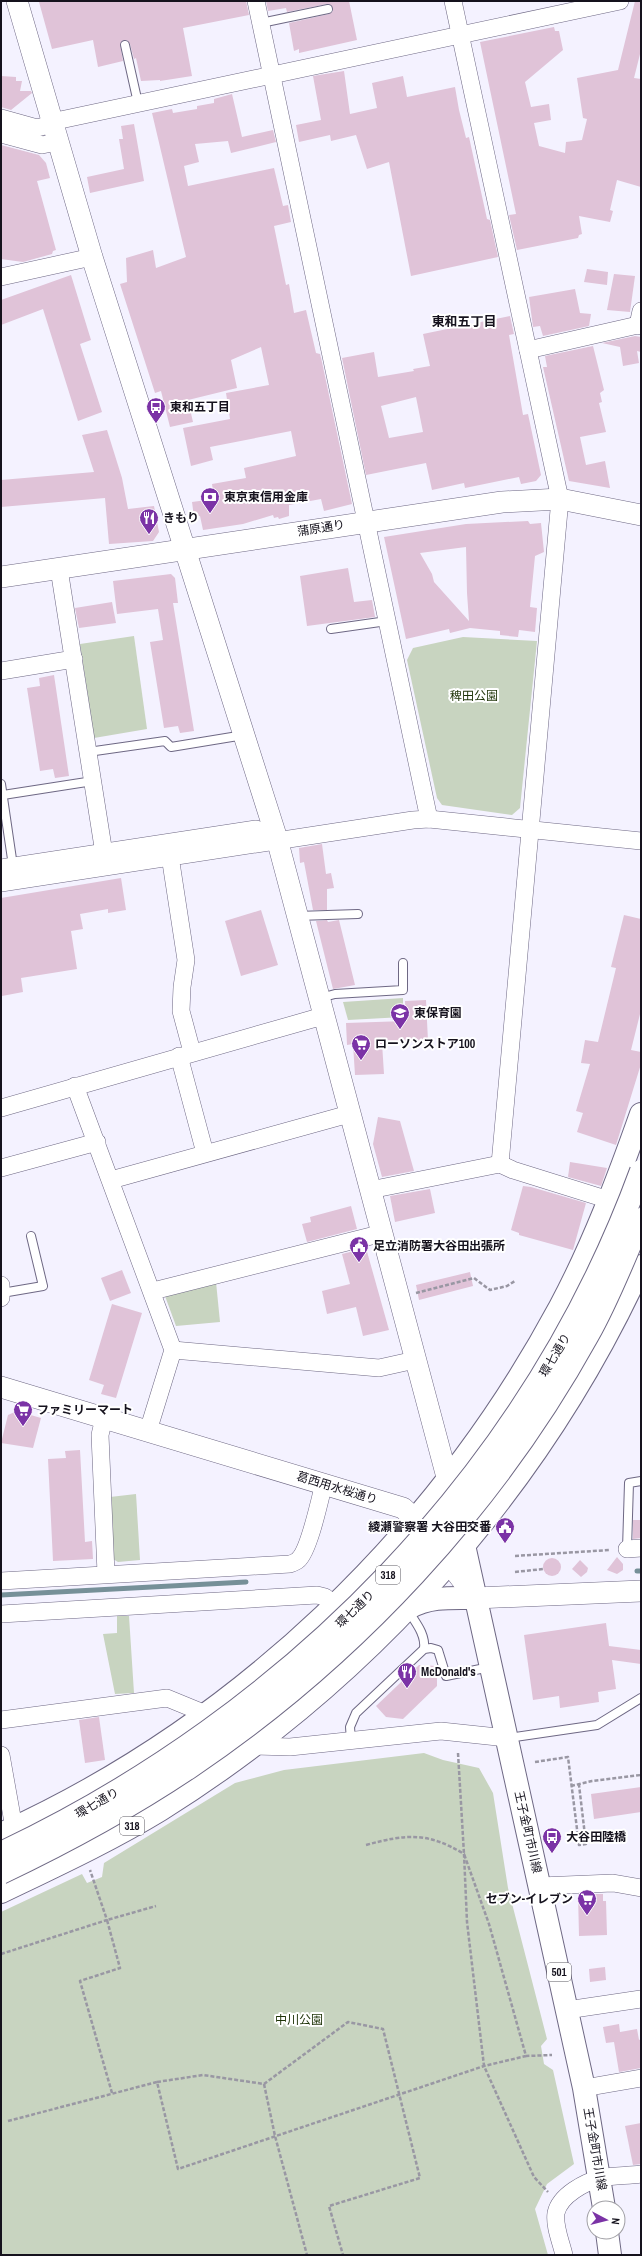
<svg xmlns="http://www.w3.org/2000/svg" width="642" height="2256" viewBox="0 0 642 2256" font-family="'Archivo Narrow','Noto Sans JP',sans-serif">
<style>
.green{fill:#c8d4c0}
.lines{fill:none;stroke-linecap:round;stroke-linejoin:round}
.stream{stroke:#769098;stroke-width:5}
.building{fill:#e0c3d8;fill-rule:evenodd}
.service-casing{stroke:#6e6884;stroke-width:10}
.minor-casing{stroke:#6e6884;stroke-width:18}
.tertiary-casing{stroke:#6e6884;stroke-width:22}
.primary-casing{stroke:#6e6884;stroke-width:24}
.path{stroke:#9997a3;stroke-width:2.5;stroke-dasharray:4 2;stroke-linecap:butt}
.service{stroke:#fff;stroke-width:8}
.minor{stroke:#fff;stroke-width:17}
.tertiary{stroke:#fff;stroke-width:21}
.primary{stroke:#fff;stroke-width:22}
.primary-bridge-casing{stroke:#6e6884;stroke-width:24;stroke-linecap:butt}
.path-bridge{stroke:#9997a3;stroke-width:2.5;stroke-dasharray:4 2;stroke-linecap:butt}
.primary-bridge{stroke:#fff;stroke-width:22}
.labels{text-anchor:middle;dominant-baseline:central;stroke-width:4;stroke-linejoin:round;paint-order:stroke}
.shield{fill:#fff;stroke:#5b5961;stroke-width:1}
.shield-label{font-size:11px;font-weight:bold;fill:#15121d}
.poi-label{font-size:12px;font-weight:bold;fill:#15121d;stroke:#fff;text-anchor:start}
.street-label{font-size:12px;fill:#15121d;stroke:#fff}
.park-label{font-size:12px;fill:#1e3307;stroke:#fff}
.neighbourhood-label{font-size:13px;font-weight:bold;fill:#15121d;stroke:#fff}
</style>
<rect width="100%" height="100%" fill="#f4f2ff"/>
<g class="green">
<path d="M 134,636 L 147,729 L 94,738 L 80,644 Z"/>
<path d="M 463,637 L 537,641 L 520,808 L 512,815 L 442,805 L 437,798 L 407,660 L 413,648 Z"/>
<path d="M 403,998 L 403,1017 L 348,1020 L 343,1002 Z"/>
<path d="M 216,1282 L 220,1322 L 176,1326 L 165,1296 Z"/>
<path d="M 136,1494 L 140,1560 L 118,1562 L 113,1559 L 110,1497 Z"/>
<path d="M 117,1616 L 129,1616 L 134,1693 L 115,1694 L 103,1634 L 117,1633 Z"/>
<path d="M 424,1753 L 443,1760 L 479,1768 L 493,1793 L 508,1888 L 547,2039 L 541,2046 L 544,2064 L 553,2070 L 574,2164 L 547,2184 L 535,2209 L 548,2255 L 1,2255 L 1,1912 L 82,1874 L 87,1883 L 102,1877 L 104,1863 L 235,1783 L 284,1770 Z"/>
</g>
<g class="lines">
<g class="stream">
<path d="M 637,1571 L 641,1571"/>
<path d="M 1,1595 L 246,1582"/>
</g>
</g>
<g class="building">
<path d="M 51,1 L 246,1 L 249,15 L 183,28 L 192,76 L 160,81 L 160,80 L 141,81 L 136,58 L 134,59 L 130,44 L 127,40 L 123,40 L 120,44 L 123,61 L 98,67 L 93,40 L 52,49 L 39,2 Z"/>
<path d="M 266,1 L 349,1 L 357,40 L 299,53 L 299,49 L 294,51 L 289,23 L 329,14 L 333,11 L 332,6 L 327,4 L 287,12 L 286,8 L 268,11 Z"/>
<path d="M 635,1 L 641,1 L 641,50 L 634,78 L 641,79 L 641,187 L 617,180 L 610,210 L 613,211 L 610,222 L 579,216 L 582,234 L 579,235 L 578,238 L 517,250 L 509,215 L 516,214 L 480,42 L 554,27 L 555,31 L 559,31 L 563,50 L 525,82 L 531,107 L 549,104 L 551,120 L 534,123 L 539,146 L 565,153 L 566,142 L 582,140 L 587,119 L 583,118 L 577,78 L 618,70 Z"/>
<path d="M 344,71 L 350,114 L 377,108 L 372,83 L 403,76 L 407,97 L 455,87 L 459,110 L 466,138 L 469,137 L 487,219 L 490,220 L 498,257 L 411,276 L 389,162 L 367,169 L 356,135 L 331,141 L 330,135 L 299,142 L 296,125 L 321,120 L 313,76 Z"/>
<path d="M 1,76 L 16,77 L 16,81 L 22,81 L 20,91 L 31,91 L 32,93 L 11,110 L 1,107 Z"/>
<path d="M 232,94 L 242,137 L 273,130 L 276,142 L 231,153 L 228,141 L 195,144 L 199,162 L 184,166 L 188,186 L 274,168 L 283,206 L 288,205 L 291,222 L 274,226 L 286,285 L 289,284 L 294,313 L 306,310 L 316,353 L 320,354 L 322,362 L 352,504 L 324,511 L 321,499 L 289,505 L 289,516 L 279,519 L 278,517 L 274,518 L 273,515 L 243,524 L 203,530 L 200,516 L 194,517 L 192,502 L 214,499 L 212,484 L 246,478 L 244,468 L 296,456 L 291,431 L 210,447 L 213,460 L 191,466 L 183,428 L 230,419 L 226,393 L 269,385 L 261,347 L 231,360 L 237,388 L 188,400 L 193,422 L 170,427 L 161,391 L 155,393 L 120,284 L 127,282 L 126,258 L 153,250 L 156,268 L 186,257 L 152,113 L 172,109 L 173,113 L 197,109 L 197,106 L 214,103 L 214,99 Z"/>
<path d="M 134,124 L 144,181 L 90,193 L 87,177 L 124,169 L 119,139 L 123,139 L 121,126 Z"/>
<path d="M 1,145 L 39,155 L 46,163 L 50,178 L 37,181 L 56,250 L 53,251 L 52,254 L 23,262 L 1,259 Z"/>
<path d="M 587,269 L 608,272 L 607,285 L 584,282 Z"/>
<path d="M 614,274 L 635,276 L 630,312 L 607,310 Z"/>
<path d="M 71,275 L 91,340 L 80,344 L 102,412 L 78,421 L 43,309 L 1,325 L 1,300 Z"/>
<path d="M 575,289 L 580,313 L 591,314 L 589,326 L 543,336 L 540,326 L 533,327 L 529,297 Z"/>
<path d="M 510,316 L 514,334 L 509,335 L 523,415 L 528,414 L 541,475 L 536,481 L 521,484 L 519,477 L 465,488 L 464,483 L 432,490 L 426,463 L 366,475 L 342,358 L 374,352 L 378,377 L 414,371 L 413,369 L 430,366 L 423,334 ZM 416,397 L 423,432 L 389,438 L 381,406 Z"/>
<path d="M 635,336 L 641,337 L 641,352 L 637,351 L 639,363 L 623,366 L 620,347 L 602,343 Z"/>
<path d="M 593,346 L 604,390 L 600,393 L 602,402 L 599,403 L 606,432 L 580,437 L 586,465 L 605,461 L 610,488 L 569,481 L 543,367 L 547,367 L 545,356 Z"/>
<path d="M 107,430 L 122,478 L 128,509 L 154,506 L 159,532 L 153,541 L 109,544 L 105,498 L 1,507 L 1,480 L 94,472 L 82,435 Z"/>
<path d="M 528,521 L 530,524 L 541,523 L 544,552 L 535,556 L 530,607 L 537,608 L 535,632 L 519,630 L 518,637 L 500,635 L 500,631 L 470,628 L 450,633 L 449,629 L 406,639 L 384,537 L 466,524 ZM 466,547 L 467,593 L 469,621 L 434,582 L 432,574 L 420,553 Z"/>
<path d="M 348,568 L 354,602 L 372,600 L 375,617 L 307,626 L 300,576 Z"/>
<path d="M 171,574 L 175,578 L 178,603 L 173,603 L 194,731 L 180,733 L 178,726 L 164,728 L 150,642 L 163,640 L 158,609 L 117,614 L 113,581 Z"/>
<path d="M 112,602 L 116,623 L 79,628 L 75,608 Z"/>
<path d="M 54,675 L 69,776 L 55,778 L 53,769 L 40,771 L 27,688 L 40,686 L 39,678 Z"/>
<path d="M 322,844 L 326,874 L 331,873 L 334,888 L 327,889 L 327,910 L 313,910 L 304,862 L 300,863 L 299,848 Z"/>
<path d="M 121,878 L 126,910 L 108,913 L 108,909 L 80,914 L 83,929 L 71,931 L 77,969 L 21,978 L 23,992 L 2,996 L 1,898 Z"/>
<path d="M 261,910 L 278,965 L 241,976 L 225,921 Z"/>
<path d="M 624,915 L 641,919 L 641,1010 L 631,1050 L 641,1052 L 641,1064 L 616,1145 L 577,1132 L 583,1113 L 576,1111 L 590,1064 L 581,1063 L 585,1040 L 598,1042 L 616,968 L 611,967 Z"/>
<path d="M 327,920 L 328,922 L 339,920 L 355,985 L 333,989 L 316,921 Z"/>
<path d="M 426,1000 L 428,1041 L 382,1043 L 384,1074 L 355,1075 L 353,1044 L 347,1045 L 346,1023 L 406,1021 L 405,1001 Z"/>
<path d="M 378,1117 L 400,1121 L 414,1171 L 382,1177 L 373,1144 Z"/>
<path d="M 570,1162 L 607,1168 L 601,1186 L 568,1177 Z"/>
<path d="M 523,1186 L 531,1187 L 586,1203 L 573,1250 L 519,1235 L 519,1233 L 511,1230 Z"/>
<path d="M 430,1189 L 435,1213 L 395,1222 L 390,1196 Z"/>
<path d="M 351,1206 L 357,1229 L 307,1242 L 302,1224 L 311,1222 L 310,1217 Z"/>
<path d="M 366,1248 L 389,1330 L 363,1336 L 356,1307 L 327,1314 L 322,1291 L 350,1284 L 342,1254 Z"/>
<path d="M 122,1270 L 131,1293 L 110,1301 L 101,1278 Z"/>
<path d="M 470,1272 L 473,1286 L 419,1300 L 416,1285 Z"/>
<path d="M 112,1304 L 142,1313 L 116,1398 L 101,1394 L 104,1385 L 89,1380 Z"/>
<path d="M 17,1411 L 41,1418 L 33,1448 L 1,1443 L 8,1415 Z"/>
<path d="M 80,1450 L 85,1542 L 92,1541 L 93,1559 L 53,1561 L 48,1459 L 66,1458 L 65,1451 Z"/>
<path d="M 633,1520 L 641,1520 L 641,1538 L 633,1539 Z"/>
<path d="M 617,1557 L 623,1564 L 623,1570 L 617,1574 L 607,1570 Z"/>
<circle cx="552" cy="1567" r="9"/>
<path d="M 580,1560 L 588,1568 L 587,1572 L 581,1577 L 572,1569 Z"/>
<path d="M 606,1623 L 609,1646 L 641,1650 L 641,1664 L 612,1660 L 616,1689 L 598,1692 L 599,1702 L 560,1708 L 559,1696 L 533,1700 L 524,1635 Z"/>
<path d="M 419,1665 L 437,1666 L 437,1686 L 403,1719 L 386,1717 L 376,1706 Z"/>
<path d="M 99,1717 L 105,1760 L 85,1763 L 79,1720 Z"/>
<path d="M 641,1787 L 641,1812 L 594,1819 L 591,1794 Z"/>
<path d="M 578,1894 L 603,1894 L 603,1901 L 606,1901 L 607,1935 L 579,1936 Z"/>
<path d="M 605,1967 L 606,1980 L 590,1982 L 589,1969 Z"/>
<path d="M 619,2024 L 620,2032 L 637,2029 L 639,2040 L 641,2039 L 641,2068 L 619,2072 L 614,2042 L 606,2043 L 603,2027 Z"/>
<path d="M 641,2123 L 641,2164 L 633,2165 L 625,2126 Z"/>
</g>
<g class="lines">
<defs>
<g id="service">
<path d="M 261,23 L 328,9"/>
<path d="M 125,45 L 138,103"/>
<path d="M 331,629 L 387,621"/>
<path d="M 88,752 L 165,741 L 171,747 L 244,735"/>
<path d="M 1,784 L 13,866"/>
<path d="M 3,795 L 93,781"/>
<path d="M 297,916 L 358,914"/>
<path d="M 320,998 L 335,994 L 403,990 L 403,963"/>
<path d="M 2,1293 L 43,1286 L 31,1236"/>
<path d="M 627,1549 L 629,1483 L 641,1481"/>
<path d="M 407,1609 C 415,1622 426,1634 424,1649"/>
<path d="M 508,1738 L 597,1725 L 641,1698"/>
<path d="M 351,1740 L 350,1727 L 356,1713 L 424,1649 L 431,1648 L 438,1650 L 446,1676 L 490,1667"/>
</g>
<g id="minor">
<path d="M 256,1 L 429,819"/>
<path d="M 453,1 L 560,499 L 500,1164"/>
<path d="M 1,118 L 37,128 L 52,124"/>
<path d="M 51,122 L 620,1"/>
<path d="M 1,134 L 42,145 L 57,142"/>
<path d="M 1,277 L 92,257"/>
<path d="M 638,325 L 641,311"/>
<path d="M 528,350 L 638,325 L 641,326"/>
<path d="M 59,569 L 106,866"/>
<path d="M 1,671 L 74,659"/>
<path d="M 170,856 L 186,960 L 182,987 L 181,1011 L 192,1052"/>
<path d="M 1,868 L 256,829 L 277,839"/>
<path d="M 1,883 L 413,820 L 429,819 L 641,841"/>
<path d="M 179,1056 L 205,1153"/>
<path d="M 75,1086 L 173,1350 L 148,1431"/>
<path d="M 1,1108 L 323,1016"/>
<path d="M 1,1168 L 97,1142"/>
<path d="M 111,1180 L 349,1114"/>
<path d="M 370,1190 L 500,1164 L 513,1170 L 609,1200"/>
<path d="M 1,1285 L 1,1298"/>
<path d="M 153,1291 L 383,1233"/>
<path d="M 173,1350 L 379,1368 L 415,1360"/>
<path d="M 104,1418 L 100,1435 L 106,1573"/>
<path d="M 627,1549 L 641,1548"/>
<path d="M 1,1581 L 290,1564 C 293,1563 296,1562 298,1560 C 309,1551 320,1499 324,1483"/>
<path d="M 1,1614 L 317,1595 L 325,1597 L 335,1605"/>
<path d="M 1,1720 L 167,1698 L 206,1714"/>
<path d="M 255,1746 L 290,1747 L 441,1731 L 507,1738"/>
<path d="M 1,1755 L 14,1828"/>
<path d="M 540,1886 L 613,1883 L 641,1888"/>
<path d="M 567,2010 L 641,1999"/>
<path d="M 584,2088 L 641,2078"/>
<path d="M 564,2255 C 561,2242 554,2226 556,2213 C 560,2195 585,2182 601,2178 C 614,2175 628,2176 641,2174"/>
</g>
<g id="tertiary">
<path d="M 17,1 L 92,257 L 277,839 L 448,1481"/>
<path d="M 1,577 L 502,502 L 560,499 L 641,515"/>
<path d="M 1,1387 L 403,1508 L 416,1520 L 476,1598 L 641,1591"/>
</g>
<g id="primary">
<path d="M 462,1536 L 584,2088 L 604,2208"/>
<path d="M 409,1608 C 430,1596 452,1598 476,1598"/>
<path d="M 1,1834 C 239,1726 437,1536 560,1307 C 593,1245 618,1179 641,1114"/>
<path d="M 1,1892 C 55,1866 109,1841 160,1810 C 368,1680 539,1489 641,1266"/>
<path d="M 607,2232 L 610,2255"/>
</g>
</defs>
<use href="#service" class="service-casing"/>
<use href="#minor" class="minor-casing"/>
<use href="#tertiary" class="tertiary-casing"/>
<use href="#primary" class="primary-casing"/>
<g class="path">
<path d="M 416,1293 L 474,1278 L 490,1290 L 507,1286 L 515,1281"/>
<path d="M 515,1556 L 610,1550"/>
<path d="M 515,1572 L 543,1569"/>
<path d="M 458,1753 L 464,1854 L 489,1924 L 526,2056 L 552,2055"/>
<path d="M 535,1762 L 568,1757 L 579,1845 L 586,1844 L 579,1785"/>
<path d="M 366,1845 C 406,1834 428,1832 464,1854 L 467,1922 L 484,2066 L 534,2177 L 548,2192"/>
<path d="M 1,1954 L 107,1920 L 90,1870"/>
<path d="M 157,2082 L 203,2075 L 264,2084 L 348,2022 L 383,2029 L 420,2178 L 329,2206 L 343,2255"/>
<path d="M 264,2084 L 275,2136 L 307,2255"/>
<path d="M 112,2093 L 80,1981 L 120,1968 L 107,1920 L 156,1906"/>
<path d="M 8,2121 L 157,2082 L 178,2169 L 484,2066 L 526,2056"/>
</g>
<use href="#service" class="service"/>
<use href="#minor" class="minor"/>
<use href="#tertiary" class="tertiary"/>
<use href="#primary" class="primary"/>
<defs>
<g id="primary-bridge">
<path d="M 1,1853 C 291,1716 530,1474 641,1171"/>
<path d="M 1,1873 C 66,1842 129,1808 190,1767 C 352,1658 493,1507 588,1335 C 609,1298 624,1258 641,1219"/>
</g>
</defs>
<use href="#primary-bridge" class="primary-bridge-casing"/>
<path class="path-bridge" d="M 571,1786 L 592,1781 L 641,1775"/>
<use href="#primary-bridge" class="primary-bridge"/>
</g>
<defs>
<symbol id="bus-pin" viewBox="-11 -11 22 30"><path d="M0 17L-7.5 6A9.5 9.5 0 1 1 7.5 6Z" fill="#7b33a6" stroke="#fff"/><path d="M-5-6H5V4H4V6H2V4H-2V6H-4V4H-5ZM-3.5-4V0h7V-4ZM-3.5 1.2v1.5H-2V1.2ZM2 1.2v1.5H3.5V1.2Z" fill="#fff"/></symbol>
<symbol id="bank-pin" viewBox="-11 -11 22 30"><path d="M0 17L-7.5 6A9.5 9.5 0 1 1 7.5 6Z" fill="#7b33a6" stroke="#fff"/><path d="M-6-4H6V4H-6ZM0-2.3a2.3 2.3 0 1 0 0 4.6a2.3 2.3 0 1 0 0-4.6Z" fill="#fff"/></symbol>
<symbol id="restaurant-pin" viewBox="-11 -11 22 30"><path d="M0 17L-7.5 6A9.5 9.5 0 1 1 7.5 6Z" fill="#7b33a6" stroke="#fff"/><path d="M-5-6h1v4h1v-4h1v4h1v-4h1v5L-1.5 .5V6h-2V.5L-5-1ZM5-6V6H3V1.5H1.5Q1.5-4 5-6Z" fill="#fff"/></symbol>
<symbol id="school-pin" viewBox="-11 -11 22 30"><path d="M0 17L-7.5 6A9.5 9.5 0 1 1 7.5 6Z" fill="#7b33a6" stroke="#fff"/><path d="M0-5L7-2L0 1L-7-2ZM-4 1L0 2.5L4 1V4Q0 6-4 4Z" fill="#fff"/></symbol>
<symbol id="supermarket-pin" viewBox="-11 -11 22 30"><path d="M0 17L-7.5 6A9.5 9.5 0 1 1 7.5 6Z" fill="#7b33a6" stroke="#fff"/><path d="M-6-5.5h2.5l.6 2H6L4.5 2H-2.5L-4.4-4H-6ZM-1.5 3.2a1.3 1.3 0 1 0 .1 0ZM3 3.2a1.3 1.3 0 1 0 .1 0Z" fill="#fff"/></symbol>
<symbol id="civic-pin" viewBox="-11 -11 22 30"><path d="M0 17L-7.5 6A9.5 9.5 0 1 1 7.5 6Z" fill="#7b33a6" stroke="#fff"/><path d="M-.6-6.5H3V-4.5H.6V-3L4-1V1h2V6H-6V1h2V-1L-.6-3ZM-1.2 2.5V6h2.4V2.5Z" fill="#fff"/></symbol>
</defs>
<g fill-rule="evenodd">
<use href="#bus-pin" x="145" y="396" width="22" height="30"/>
<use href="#bank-pin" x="199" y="486" width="22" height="30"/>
<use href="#restaurant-pin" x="138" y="507" width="22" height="30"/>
<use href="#school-pin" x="389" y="1002" width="22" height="30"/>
<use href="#supermarket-pin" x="350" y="1033" width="22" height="30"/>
<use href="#civic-pin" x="348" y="1235" width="22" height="30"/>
<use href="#supermarket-pin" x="12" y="1399" width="22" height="30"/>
<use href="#civic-pin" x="494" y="1516" width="22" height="30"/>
<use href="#restaurant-pin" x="396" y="1661" width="22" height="30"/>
<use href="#bus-pin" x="541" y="1826" width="22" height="30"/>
<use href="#supermarket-pin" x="576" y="1888" width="22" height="30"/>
</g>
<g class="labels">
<g class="shield">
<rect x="376" y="1566" width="24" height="18" rx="3"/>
<rect x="120" y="1817" width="24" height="18" rx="3"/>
<rect x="547" y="1963" width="24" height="18" rx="3"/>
</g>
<g class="shield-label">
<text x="388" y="1575">318</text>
<text x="132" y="1826">318</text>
<text x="559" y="1972">501</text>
</g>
<g class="poi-label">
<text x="170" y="407">東和五丁目</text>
<text x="224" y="497">東京東信用金庫</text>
<text x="163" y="518">きもり</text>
<text x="414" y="1013">東保育園</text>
<text x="375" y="1044">ローソンストア100</text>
<text x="373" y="1246">足立消防署大谷田出張所</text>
<text x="37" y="1410">ファミリーマート</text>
<text x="491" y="1527" text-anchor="end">綾瀬警察署 大谷田交番</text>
<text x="421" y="1672">McDonald's</text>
<text x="566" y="1837">大谷田陸橋</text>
<text x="573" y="1899" text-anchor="end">セブン-イレブン</text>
</g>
<g class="street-label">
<text transform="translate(321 528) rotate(-9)">蒲原通り</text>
<text transform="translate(555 1355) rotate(-59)">環七通り</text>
<text transform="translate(337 1488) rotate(17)">葛西用水桜通り</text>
<text transform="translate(355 1609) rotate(-44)">環七通り</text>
<text transform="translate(97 1803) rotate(-30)">環七通り</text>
<text transform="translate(528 1832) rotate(77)">王子金町市川線</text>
<text transform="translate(595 2149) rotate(80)">王子金町市川線</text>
</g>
<g class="park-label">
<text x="474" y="696">稗田公園</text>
<text x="299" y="2020">中川公園</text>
</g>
<g class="neighbourhood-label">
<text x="464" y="321">東和五丁目</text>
</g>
</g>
<rect width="642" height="2256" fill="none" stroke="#15121d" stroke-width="4"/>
<g transform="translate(606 2220) rotate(97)"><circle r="19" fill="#ffffff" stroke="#a1a0a5"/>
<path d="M0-3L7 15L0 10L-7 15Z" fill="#7b33a6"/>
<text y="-6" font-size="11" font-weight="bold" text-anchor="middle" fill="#15121d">N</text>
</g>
</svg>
